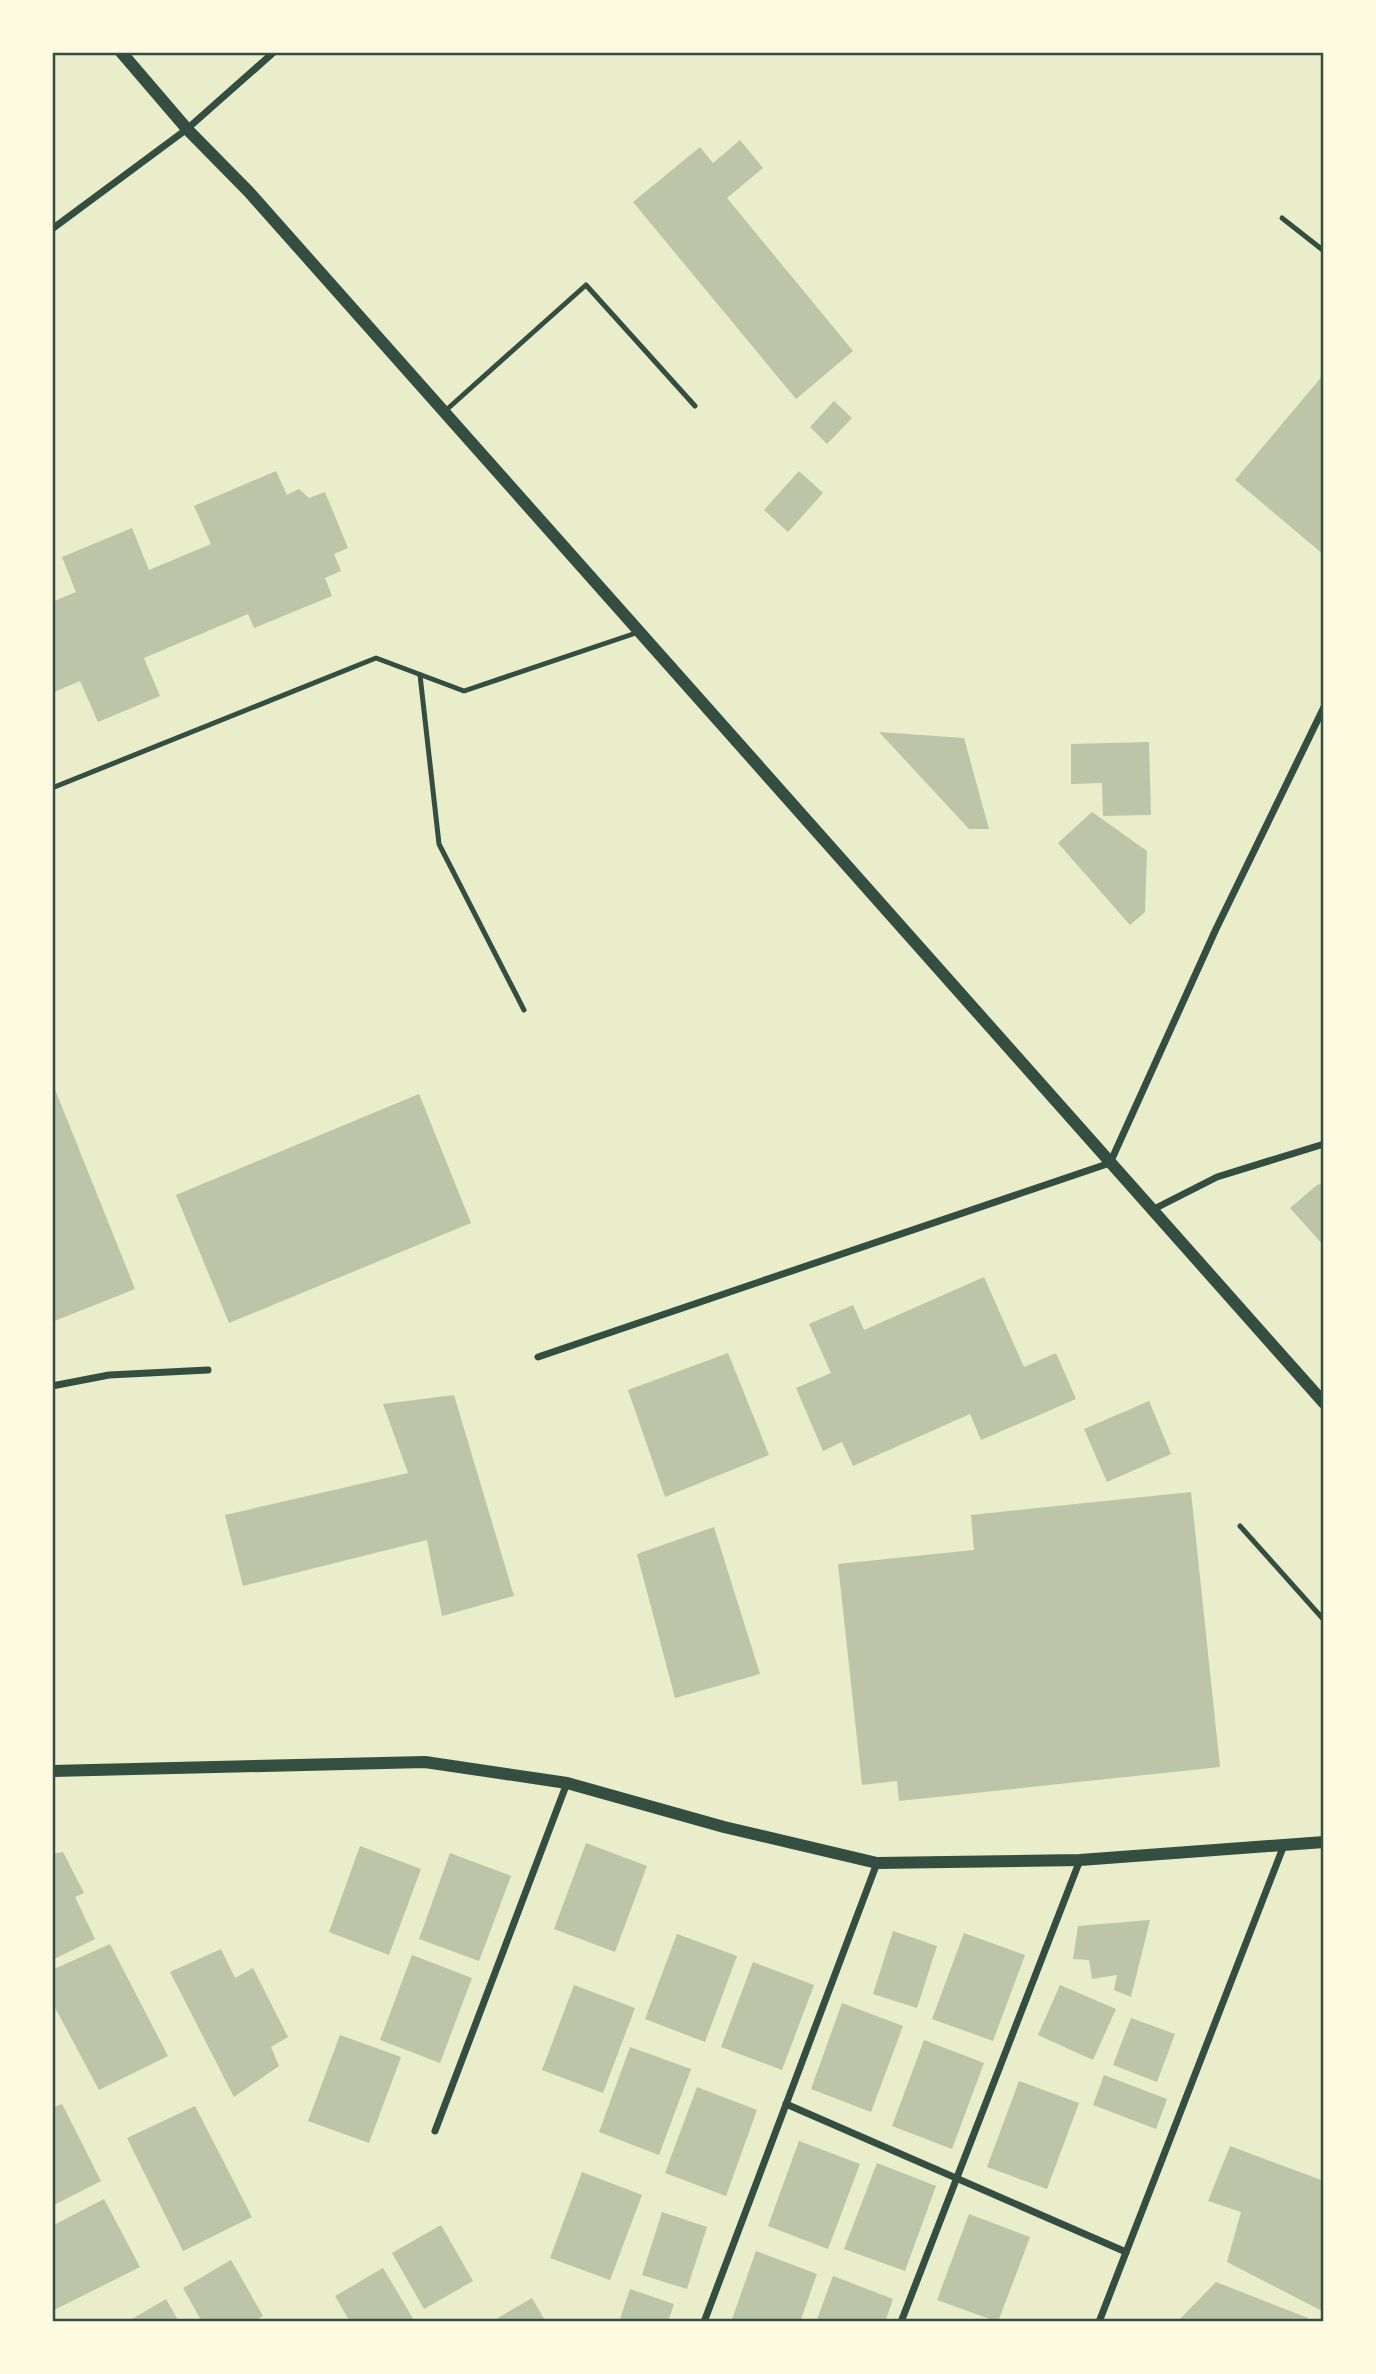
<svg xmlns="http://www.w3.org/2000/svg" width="1376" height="2374" viewBox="0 0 1376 2374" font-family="'Source Sans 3',sans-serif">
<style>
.building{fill:#bcc5a7}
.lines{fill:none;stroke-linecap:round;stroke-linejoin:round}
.service{stroke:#344e41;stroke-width:5}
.minor{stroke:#344e41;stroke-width:7}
.tertiary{stroke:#344e41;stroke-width:12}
.neatline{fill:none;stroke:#344e41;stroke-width:2.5}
</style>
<rect width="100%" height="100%" fill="#e9edc9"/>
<g class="building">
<path d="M 740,140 L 763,168 L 727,198 L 853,351 L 796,399 L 633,202 L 700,147 L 713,163 Z"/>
<path d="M 1324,374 L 1324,555 L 1235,480 Z"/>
<path d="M 834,401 L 852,418 L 827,444 L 810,427 Z"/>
<path d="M 276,471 L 287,495 L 299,489 L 309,498 L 325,492 L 348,548 L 334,554 L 341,571 L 325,578 L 332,596 L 254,628 L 248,614 L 144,658 L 160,696 L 98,722 L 80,681 L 52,693 L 52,602 L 76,592 L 62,557 L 132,528 L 149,570 L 211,544 L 194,506 Z"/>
<path d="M 799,471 L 823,493 L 788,532 L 764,510 Z"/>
<path d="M 879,732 L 964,738 L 989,829 L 969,829 Z"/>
<path d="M 1149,742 L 1151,815 L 1103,816 L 1102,783 L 1071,784 L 1071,744 Z"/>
<path d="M 1092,812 L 1147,851 L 1145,912 L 1130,925 L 1058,843 Z"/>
<path d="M 52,1082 L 135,1289 L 52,1322 Z"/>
<path d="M 419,1094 L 471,1223 L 229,1323 L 176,1195 Z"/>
<path d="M 1324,1183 L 1324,1246 L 1290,1208 L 1317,1185 Z"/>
<path d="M 984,1277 L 1024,1367 L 1056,1353 L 1076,1399 L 981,1440 L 970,1414 L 853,1466 L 842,1442 L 823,1451 L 796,1388 L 831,1373 L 809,1324 L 853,1305 L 864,1330 Z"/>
<path d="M 728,1353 L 769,1455 L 665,1497 L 628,1390 Z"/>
<path d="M 454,1395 L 514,1596 L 442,1616 L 427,1540 L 243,1586 L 225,1515 L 408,1473 L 383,1404 Z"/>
<path d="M 1149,1401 L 1171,1454 L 1107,1482 L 1084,1429 Z"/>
<path d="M 1191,1492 L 1220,1767 L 899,1801 L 897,1781 L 862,1785 L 838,1564 L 974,1550 L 971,1515 Z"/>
<path d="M 714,1527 L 760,1674 L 675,1698 L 637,1554 Z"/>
<path d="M 586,1843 L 647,1866 L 615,1952 L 554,1929 Z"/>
<path d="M 360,1846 L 421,1869 L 389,1955 L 329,1932 Z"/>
<path d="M 63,1852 L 84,1893 L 75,1897 L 95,1939 L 52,1960 L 52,1854 Z"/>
<path d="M 450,1853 L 511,1876 L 479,1961 L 419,1939 Z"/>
<path d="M 1150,1920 L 1131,1997 L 1114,1990 L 1117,1975 L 1092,1979 L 1089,1960 L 1073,1959 L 1078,1926 Z"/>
<path d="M 893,1931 L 937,1946 L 917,2008 L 873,1994 Z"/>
<path d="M 964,1933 L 1025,1955 L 993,2041 L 932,2019 Z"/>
<path d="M 677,1934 L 737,1956 L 705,2042 L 645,2019 Z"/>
<path d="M 110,1944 L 168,2056 L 99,2090 L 52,2002 L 52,1970 Z"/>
<path d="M 221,1949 L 235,1978 L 253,1968 L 288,2037 L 271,2047 L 279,2066 L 234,2097 L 170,1972 Z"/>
<path d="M 412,1955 L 472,1978 L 440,2063 L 380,2040 Z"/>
<path d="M 753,1962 L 814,1985 L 782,2070 L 721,2047 Z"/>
<path d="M 574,1985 L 635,2008 L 603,2093 L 542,2070 Z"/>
<path d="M 1060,1985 L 1116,2009 L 1093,2060 L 1038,2035 Z"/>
<path d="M 842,2003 L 903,2026 L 871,2112 L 811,2089 Z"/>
<path d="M 1131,2018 L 1175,2034 L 1157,2082 L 1113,2065 Z"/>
<path d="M 340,2035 L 401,2057 L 369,2143 L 308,2121 Z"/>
<path d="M 924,2040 L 984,2063 L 952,2149 L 892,2126 Z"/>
<path d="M 630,2047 L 691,2069 L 659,2155 L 599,2132 Z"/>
<path d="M 1104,2075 L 1167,2099 L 1156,2129 L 1093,2105 Z"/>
<path d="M 1019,2081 L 1079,2103 L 1047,2189 L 987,2167 Z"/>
<path d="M 697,2087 L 757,2110 L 726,2196 L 665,2173 Z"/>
<path d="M 62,2104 L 101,2181 L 52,2206 L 52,2108 Z"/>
<path d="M 195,2106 L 252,2217 L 183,2251 L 127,2138 Z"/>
<path d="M 799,2141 L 860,2164 L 828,2249 L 768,2226 Z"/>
<path d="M 1230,2146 L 1324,2181 L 1324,2312 L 1227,2262 L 1241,2212 L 1208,2201 Z"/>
<path d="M 877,2163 L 936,2186 L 905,2271 L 844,2249 Z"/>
<path d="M 582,2172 L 642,2195 L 610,2280 L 550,2258 Z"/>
<path d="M 104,2199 L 140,2267 L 52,2311 L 52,2226 Z"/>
<path d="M 662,2212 L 707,2227 L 687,2289 L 642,2275 Z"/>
<path d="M 969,2214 L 1030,2237 L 998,2322 L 937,2300 Z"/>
<path d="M 441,2225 L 473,2281 L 424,2309 L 392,2253 Z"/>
<path d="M 756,2251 L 817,2274 L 800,2322 L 731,2322 Z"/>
<path d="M 231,2260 L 263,2316 L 253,2322 L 202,2322 L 183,2288 Z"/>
<path d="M 383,2268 L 415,2322 L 350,2322 L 335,2296 Z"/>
<path d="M 833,2276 L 893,2299 L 885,2322 L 816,2322 Z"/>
<path d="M 1216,2282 L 1308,2318 L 1308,2322 L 1177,2322 Z"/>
<path d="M 630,2289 L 674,2304 L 668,2322 L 619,2322 Z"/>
<path d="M 532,2298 L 546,2322 L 491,2322 Z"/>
<path d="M 166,2299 L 179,2322 L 127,2322 Z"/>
</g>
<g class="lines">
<g class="service">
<path d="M 1282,218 L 1324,251"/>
<path d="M 444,412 L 586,285 L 695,406"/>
<path d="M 420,675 L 439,844 L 524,1010"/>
<path d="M 52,788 L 376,658 L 464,691 L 639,632"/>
<path d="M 1240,1526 L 1324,1620"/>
</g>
<g class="minor">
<path d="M 52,229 L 187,129 L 274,52"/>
<path d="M 1152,1210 L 1217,1177 L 1324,1144"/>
<path d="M 538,1357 L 1110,1163 L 1216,929 L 1324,707"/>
<path d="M 52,1386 L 109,1375 L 208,1370"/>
<path d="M 786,2104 L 1126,2252"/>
<path d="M 435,2131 L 567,1783"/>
<path d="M 704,2322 L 877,1863"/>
<path d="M 901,2322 L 1080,1860"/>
<path d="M 1099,2322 L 1284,1845"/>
</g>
<g class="tertiary">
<path d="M 121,52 L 187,129 L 249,192 L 1324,1403"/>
<path d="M 52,1771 L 425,1762 L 567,1783 L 724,1827 L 877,1863 L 1080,1860 L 1324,1842"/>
</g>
</g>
<rect width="1376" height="2374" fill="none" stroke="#fefae0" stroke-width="108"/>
<rect x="54" y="54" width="1268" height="2266" class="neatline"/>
</svg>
